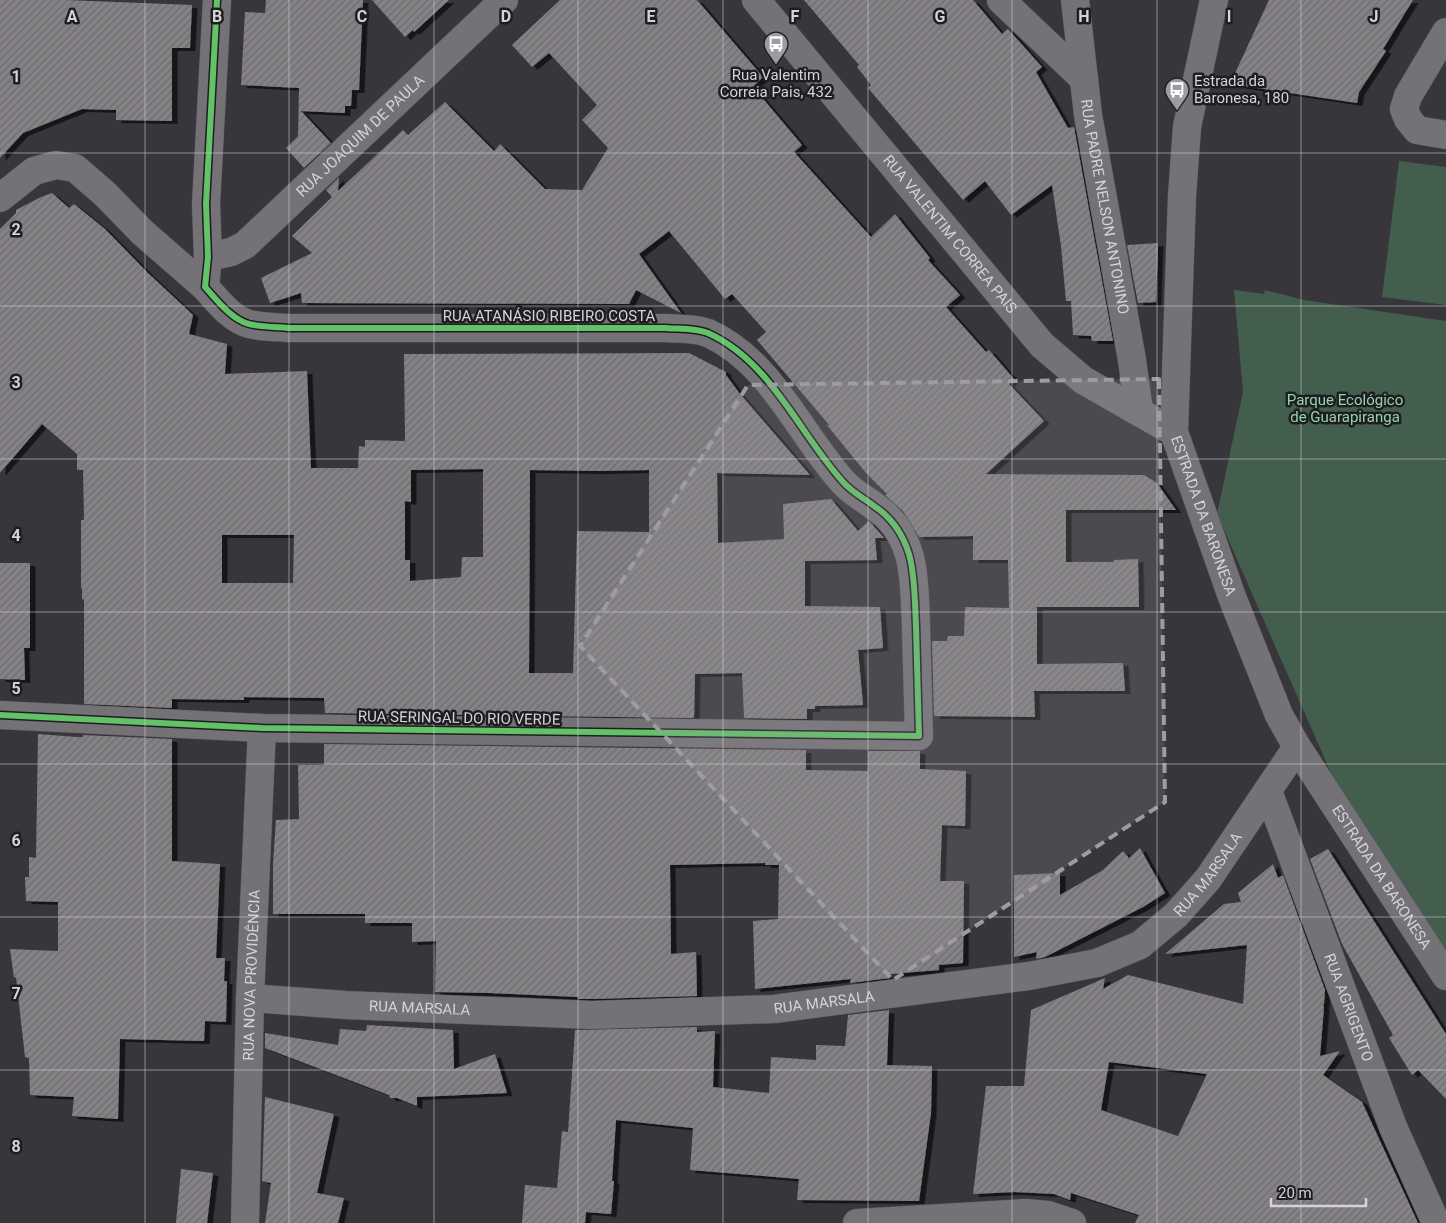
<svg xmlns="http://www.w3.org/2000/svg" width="1446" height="1223" viewBox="0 0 1446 1223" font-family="Roboto,sans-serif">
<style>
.green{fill:#445e4e}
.building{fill:url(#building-hatch);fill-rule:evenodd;filter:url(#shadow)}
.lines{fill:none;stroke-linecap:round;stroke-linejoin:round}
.street-casing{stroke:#545256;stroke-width:29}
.secondary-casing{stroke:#545256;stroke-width:29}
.street{stroke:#747276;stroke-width:28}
.secondary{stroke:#747276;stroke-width:28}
.cycleway-casing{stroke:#1f1d21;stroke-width:9}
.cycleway{stroke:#61c268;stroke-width:6}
.marked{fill:#9e9ca1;fill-opacity:0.2;stroke:#9e9ca1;stroke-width:4;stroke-dasharray:10 6;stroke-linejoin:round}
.grid{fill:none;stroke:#d5d3d8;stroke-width:1;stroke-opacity:0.55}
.labels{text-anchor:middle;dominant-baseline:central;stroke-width:5;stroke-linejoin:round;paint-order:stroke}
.poi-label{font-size:15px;fill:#d5d3d8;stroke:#1f1d21}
.street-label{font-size:15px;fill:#d5d3d8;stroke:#1f1d21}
.park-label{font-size:15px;fill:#92d4ab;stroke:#1f1d21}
.grid-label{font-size:16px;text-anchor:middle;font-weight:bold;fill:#d5d3d8;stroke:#1f1d21;stroke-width:5;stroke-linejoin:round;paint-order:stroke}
</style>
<defs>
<pattern id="building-hatch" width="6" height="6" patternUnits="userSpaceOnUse" patternTransform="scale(1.25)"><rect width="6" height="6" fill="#858286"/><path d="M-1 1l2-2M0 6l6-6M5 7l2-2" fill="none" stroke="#6d6b6e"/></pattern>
<filter id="shadow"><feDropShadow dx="5.5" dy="3" stdDeviation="0" flood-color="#0009"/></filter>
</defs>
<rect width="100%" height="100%" fill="#38363b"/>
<g class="green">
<path d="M 1399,161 L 1446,167 L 1446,305 L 1382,297 Z"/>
<path d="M 1234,290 L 1264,294 L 1265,290 L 1304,300 L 1446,321 L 1446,960 L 1346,807 L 1217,514 L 1243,392 Z"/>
</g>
<g class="building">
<path d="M 0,0 L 66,0 L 192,5 L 190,48 L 172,48 L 172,121 L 116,120 L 116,110 L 82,109 L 23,133 L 0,158 Z"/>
<path d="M 266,0 L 363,0 L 359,90 L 352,90 L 351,106 L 345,106 L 345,113 L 301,111 L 331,143 L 304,168 L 286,148 L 298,136 L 299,88 L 241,85 L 245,12 L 265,13 Z"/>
<path d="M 372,0 L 449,0 L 414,32 L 413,30 L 405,37 Z"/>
<path d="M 560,0 L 697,0 L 763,77 L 753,87 L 802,145 L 794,152 L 871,237 L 895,214 L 930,258 L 928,260 L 960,295 L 946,307 L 986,352 L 989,350 L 1014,379 L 1009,384 L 1044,421 L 986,474 L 1144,475 L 1157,483 L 1176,510 L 1066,510 L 1066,562 L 1114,562 L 1114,560 L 1138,559 L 1139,607 L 1037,607 L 1037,664 L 1123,663 L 1125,691 L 1034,691 L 1035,717 L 934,716 L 932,641 L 947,641 L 948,636 L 964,636 L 965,607 L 1009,608 L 1008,560 L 973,560 L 973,536 L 919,537 L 903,511 L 885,495 L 887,494 L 866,473 L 826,424 L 830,426 L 757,340 L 766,332 L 732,294 L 725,299 L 669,231 L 639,254 L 681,313 L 636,290 L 629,304 L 302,303 L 301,293 L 270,303 L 261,278 L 312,253 L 292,236 L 332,197 L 326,190 L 339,177 L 338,191 L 403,130 L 408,135 L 445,102 L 494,151 L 500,144 L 545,189 L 582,190 L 608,148 L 582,120 L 597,105 L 549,53 L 532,67 L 512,45 Z"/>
<path d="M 804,0 L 973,0 L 1002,34 L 1008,29 L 1042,67 L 1036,72 L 1068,128 L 1074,127 L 1113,341 L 1092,341 L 1091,336 L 1073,335 L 1071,301 L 1066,301 L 1061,246 L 1052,185 L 1011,215 L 985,181 L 963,200 L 868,88 L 871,85 L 857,67 L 859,65 Z"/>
<path d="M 1269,0 L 1413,0 L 1383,49 L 1386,51 L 1359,92 L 1357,103 L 1230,84 Z"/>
<path d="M 52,193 L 69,208 L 74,204 L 105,229 L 148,273 L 193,315 L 189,334 L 227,344 L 225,374 L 307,371 L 311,468 L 358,468 L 359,446 L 365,447 L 365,440 L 405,441 L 404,354 L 689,353 L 726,372 L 726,375 L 740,394 L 810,475 L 717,473 L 718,543 L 784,539 L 783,504 L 831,499 L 858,531 L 869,521 L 884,538 L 875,538 L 877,560 L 805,561 L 805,606 L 880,607 L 883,648 L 858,650 L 863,705 L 815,706 L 815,709 L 807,709 L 807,719 L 744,718 L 742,673 L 695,674 L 694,718 L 325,713 L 324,698 L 244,697 L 244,700 L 172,699 L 172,708 L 84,704 L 84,600 L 82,599 L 82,588 L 81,588 L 81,520 L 84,520 L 83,470 L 77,470 L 77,454 L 42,424 L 0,473 L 0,229 L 16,213 L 16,210 L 41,197 ZM 483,469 L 483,557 L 462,557 L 461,577 L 410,581 L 410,560 L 405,560 L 405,501 L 411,502 L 411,470 ZM 530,470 L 599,471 L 649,470 L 649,532 L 577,531 L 573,673 L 529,673 ZM 222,535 L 294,535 L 293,583 L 222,583 Z"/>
<path d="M 1158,243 L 1156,302 L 1138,303 L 1127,245 Z"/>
<path d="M 0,563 L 30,563 L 30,648 L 24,648 L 25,680 L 0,679 Z"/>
<path d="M 38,734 L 77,737 L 83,737 L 83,735 L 172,739 L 172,861 L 220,864 L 216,958 L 225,958 L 224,981 L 227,981 L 226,1022 L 205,1021 L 204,1041 L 120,1039 L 118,1119 L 72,1116 L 74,1097 L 30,1095 L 29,1058 L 25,1057 L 16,977 L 14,978 L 10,949 L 58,951 L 58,902 L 26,901 L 25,877 L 29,877 L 29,857 L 36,858 Z"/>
<path d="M 324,744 L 806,750 L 806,770 L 868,771 L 868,751 L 920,751 L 920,769 L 966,771 L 965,826 L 942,825 L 940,881 L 964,881 L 963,963 L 939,965 L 939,970 L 890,974 L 890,978 L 850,983 L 851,979 L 755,989 L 753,921 L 778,919 L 779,865 L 765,865 L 765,863 L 670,865 L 671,954 L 696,952 L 697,996 L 592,999 L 578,999 L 578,997 L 490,993 L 435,992 L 436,941 L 412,942 L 412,923 L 365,923 L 365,914 L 273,914 L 273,863 L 276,820 L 299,819 L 298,765 L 324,765 Z"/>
<path d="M 1140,848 L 1165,893 L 1143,907 L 1045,957 L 1036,959 L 1037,952 L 1014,957 L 1014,875 L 1060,873 L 1060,895 L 1103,870 L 1123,851 L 1129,858 Z"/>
<path d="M 1328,849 L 1446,1034 L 1446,1099 L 1418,1070 L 1412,1075 L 1389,1038 L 1393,1035 L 1342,944 L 1310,859 Z"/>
<path d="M 1273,864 L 1278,878 L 1283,875 L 1325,990 L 1324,1004 L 1323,1005 L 1324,1007 L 1320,1056 L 1340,1051 L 1323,1075 L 1362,1102 L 1418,1223 L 1135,1223 L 1139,1215 L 1071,1193 L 1070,1200 L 1054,1194 L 1015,1192 L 973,1194 L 986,1086 L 1024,1086 L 1031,1010 L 1105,978 L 1103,989 L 1128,975 L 1243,1004 L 1247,945 L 1165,954 L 1224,904 L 1241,902 L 1238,893 ZM 1109,1062 L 1207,1074 L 1178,1136 L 1101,1110 Z"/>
<path d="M 889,1010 L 887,1065 L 932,1066 L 931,1113 L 919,1201 L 797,1200 L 799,1179 L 690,1170 L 693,1128 L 616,1120 L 612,1181 L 614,1181 L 611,1214 L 586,1212 L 585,1223 L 522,1223 L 525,1185 L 557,1188 L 562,1131 L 568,1132 L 575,1030 L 697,1027 L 697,1032 L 715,1031 L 713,1087 L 769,1093 L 771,1057 L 816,1060 L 816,1045 L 845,1046 L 848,1015 Z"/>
<path d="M 367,1025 L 453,1030 L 454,1069 L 495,1054 L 507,1093 L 417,1097 L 417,1106 L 397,1098 L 390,1098 L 389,1095 L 265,1048 L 265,1033 L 338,1045 L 340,1029 L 366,1031 Z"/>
<path d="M 265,1097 L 334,1114 L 317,1193 L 344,1198 L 338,1223 L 265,1223 L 271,1183 L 262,1181 Z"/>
<path d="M 181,1169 L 213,1173 L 207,1223 L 176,1223 Z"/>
</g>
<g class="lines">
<defs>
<g id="street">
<path d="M 1001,0 L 1084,79"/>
<path id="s1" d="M 1075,0 L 1088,115 L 1132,360 L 1139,412"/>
<path d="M 1446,32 L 1408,96 L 1404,109 L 1408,119 L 1417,130 L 1446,135"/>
<path d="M 0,198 L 34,171 L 56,165 L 75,168 L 105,194 L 142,232 L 205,287"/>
<path id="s2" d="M 208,257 L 231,252 L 245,245 L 504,0"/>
<path d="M 0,715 L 262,728 L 919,736 C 918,699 917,663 916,626 C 915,605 915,574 909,554 C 903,535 891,517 874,506 C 864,498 853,493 844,483 C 799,434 772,362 708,333 C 696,328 679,329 666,328 L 288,328 C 275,327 261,327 249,324 C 231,319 217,300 205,287 L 208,257 L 206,204 L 217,0"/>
<path id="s3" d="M 1268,791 L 1393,1127 L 1436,1223"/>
<path id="s4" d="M 250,998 L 345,1005 L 592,1015 L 774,1009 L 1029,976 L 1097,963 L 1140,945 L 1176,915 L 1208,879 L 1297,747"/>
<path id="s5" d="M 245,1223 L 250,998 L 262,728"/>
<path d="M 857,1223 L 1026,1213 L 1048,1215 L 1072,1223"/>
</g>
<g id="secondary">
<path id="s6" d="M 756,0 L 1042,345 L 1083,380 L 1174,432"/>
<path id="s7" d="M 1214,0 L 1187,127 L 1182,196 L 1174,432 L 1232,597 L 1279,715 L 1297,747 L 1446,976"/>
</g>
</defs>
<use href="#street" class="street-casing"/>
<use href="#secondary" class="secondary-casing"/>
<use href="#street" class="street"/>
<use href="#secondary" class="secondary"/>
<defs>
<path id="cycleway" d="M 0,715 L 262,728 L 919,736 C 918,699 917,663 916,626 C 915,605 915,574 909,554 C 903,535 891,517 874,506 C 864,498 853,493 844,483 C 799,434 772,362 708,333 C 696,328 679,329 666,328 L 288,328 C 275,327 261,327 249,324 C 231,319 217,300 205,287 L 208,257 L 206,204 L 217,0"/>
</defs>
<use href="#cycleway" class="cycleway-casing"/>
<use href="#cycleway" class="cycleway"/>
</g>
<path class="marked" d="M 1159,379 L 1165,802 L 893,980 L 580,646 L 748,385 Z"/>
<path class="grid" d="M 145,0 L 145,1223M 289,0 L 289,1223M 434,0 L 434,1223M 578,0 L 578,1223M 723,0 L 723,1223M 868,0 L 868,1223M 1012,0 L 1012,1223M 1157,0 L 1157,1223M 1301,0 L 1301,1223M 0,153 L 1446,153M 0,306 L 1446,306M 0,459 L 1446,459M 0,612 L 1446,612M 0,764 L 1446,764M 0,917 L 1446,917M 0,1070 L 1446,1070"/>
<defs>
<symbol id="bus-pin" viewBox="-11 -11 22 30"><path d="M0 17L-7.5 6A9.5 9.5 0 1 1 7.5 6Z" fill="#9e9ca1" stroke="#1f1d21"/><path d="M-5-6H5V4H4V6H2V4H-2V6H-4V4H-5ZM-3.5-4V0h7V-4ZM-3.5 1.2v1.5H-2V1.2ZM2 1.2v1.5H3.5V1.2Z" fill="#fff"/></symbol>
</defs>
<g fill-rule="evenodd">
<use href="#bus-pin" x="762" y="30" width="28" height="38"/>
<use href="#bus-pin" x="1163" y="76" width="28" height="38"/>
</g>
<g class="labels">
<g class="poi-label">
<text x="776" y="75">Rua Valentim<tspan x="776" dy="17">Correia Pais, 432</tspan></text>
<text x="1194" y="81" text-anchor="start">Estrada da<tspan x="1194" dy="17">Baronesa, 180</tspan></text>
</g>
<g class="street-label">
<text stroke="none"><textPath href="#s2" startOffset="198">RUA JOAQUIM DE PAULA</textPath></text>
<text stroke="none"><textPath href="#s1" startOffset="209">RUA PADRE NELSON ANTONINO</textPath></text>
<text stroke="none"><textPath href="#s6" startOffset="304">RUA VALENTIM CORREA PAIS</textPath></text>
<text x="549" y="316">RUA ATANÁSIO RIBEIRO COSTA</text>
<text stroke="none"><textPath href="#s7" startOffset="524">ESTRADA DA BARONESA</textPath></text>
<text transform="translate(459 718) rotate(1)">RUA SERINGAL DO RIO VERDE</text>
<text stroke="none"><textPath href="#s4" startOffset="996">RUA MARSALA</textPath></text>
<text stroke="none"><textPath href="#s7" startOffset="929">ESTRADA DA BARONESA</textPath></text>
<text stroke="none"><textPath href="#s5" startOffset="248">RUA NOVA PROVIDÊNCIA</textPath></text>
<text stroke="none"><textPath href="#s4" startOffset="575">RUA MARSALA</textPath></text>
<text stroke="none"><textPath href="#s4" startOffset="170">RUA MARSALA</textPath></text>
<text stroke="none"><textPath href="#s3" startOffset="231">RUA AGRIGENTO</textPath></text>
</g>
<g class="park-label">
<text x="1345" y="400">Parque Ecológico<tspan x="1345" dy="17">de Guarapiranga</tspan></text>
</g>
</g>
<g class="grid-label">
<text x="72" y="22">A</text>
<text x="217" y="22">B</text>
<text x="362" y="22">C</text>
<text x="506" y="22">D</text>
<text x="651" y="22">E</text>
<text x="795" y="22">F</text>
<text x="940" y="22">G</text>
<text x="1084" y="22">H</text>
<text x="1229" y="22">I</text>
<text x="1374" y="22">J</text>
<text x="16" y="82">1</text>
<text x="16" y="235">2</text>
<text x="16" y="388">3</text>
<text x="16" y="541">4</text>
<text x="16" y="694">5</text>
<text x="16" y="846">6</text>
<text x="16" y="999">7</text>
<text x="16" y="1152">8</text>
</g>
<path d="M1271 1198v8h95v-8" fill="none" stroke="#d5d3d8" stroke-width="2.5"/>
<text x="1278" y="1198" font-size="15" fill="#d5d3d8" stroke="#1f1d21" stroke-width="4" paint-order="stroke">20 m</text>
</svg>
